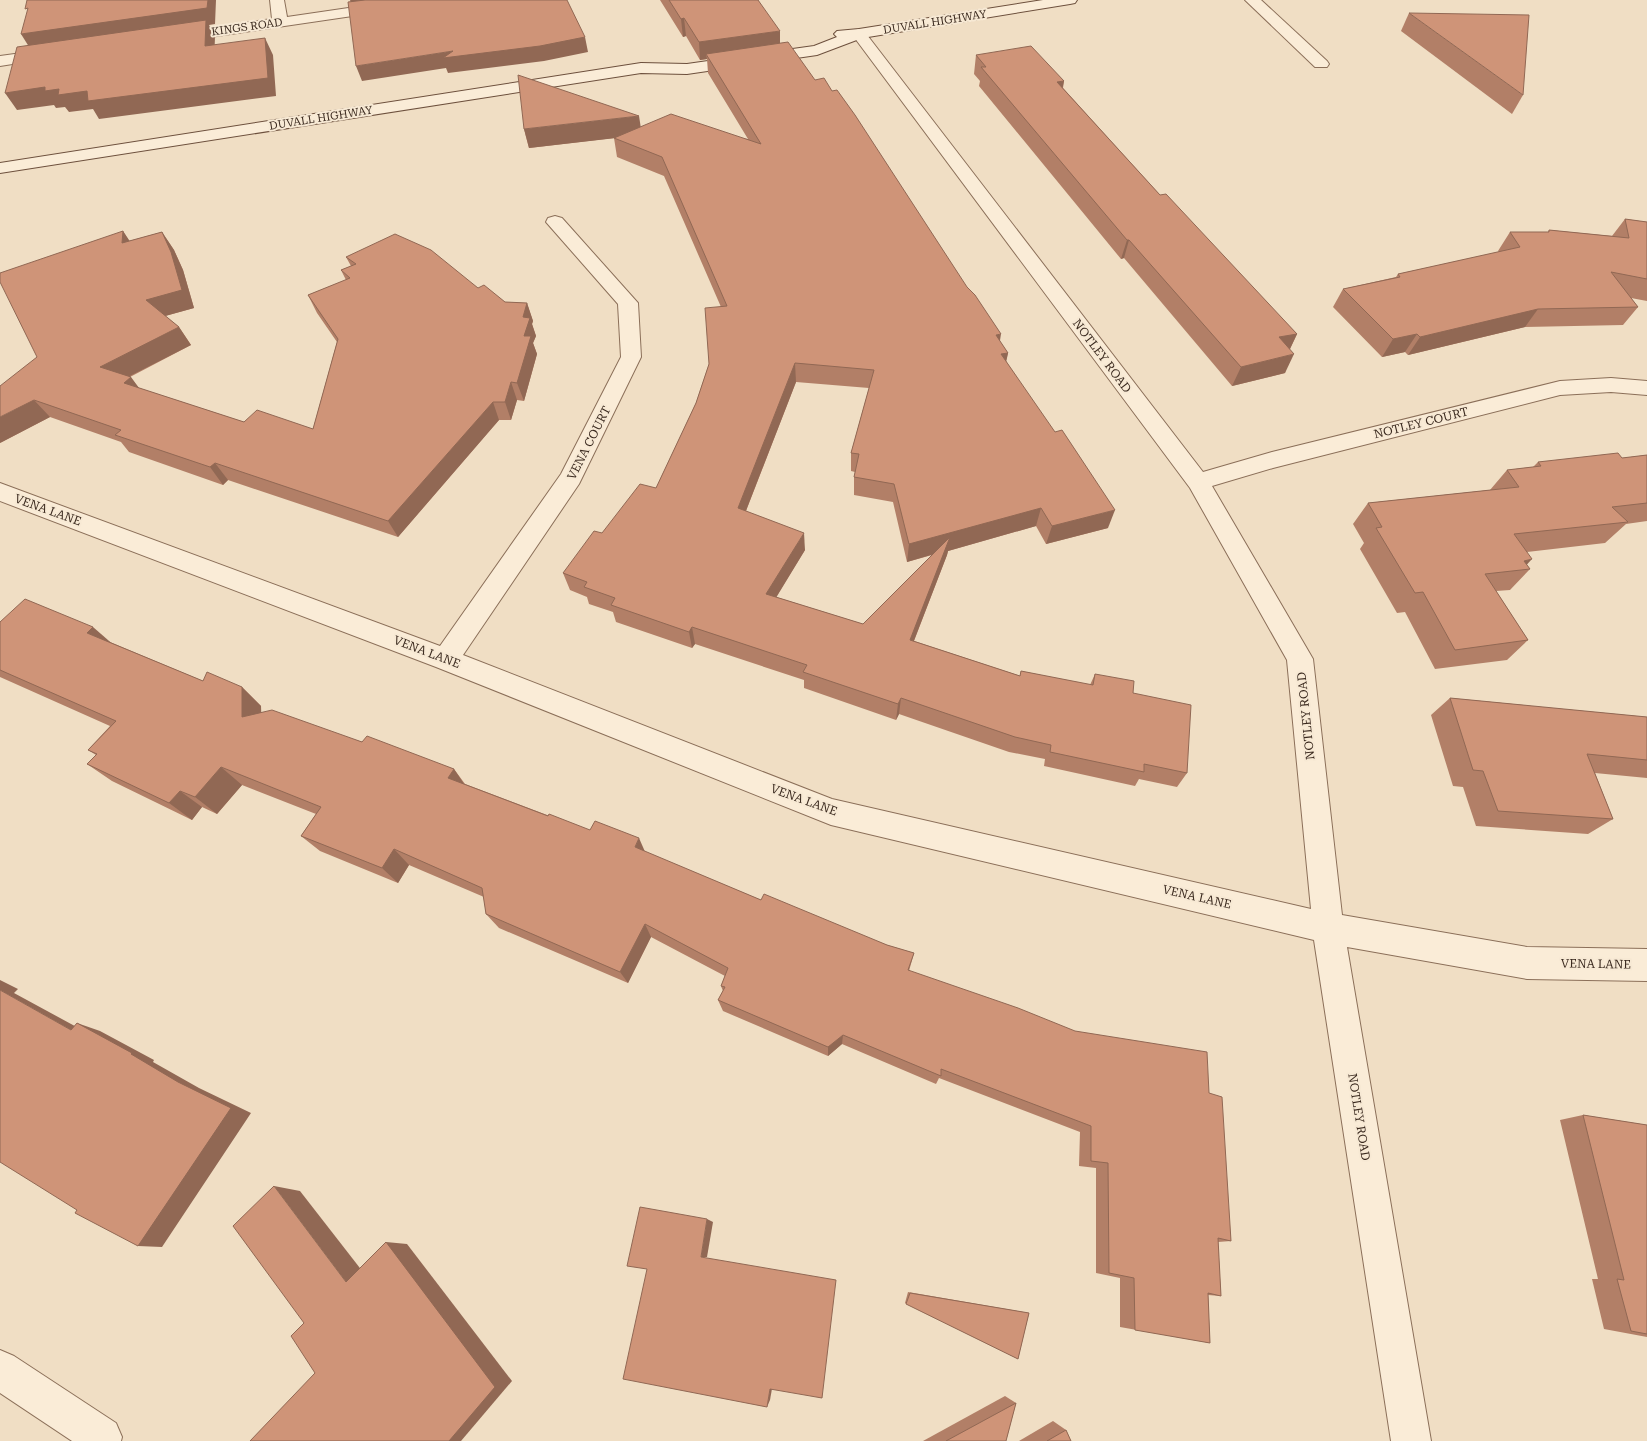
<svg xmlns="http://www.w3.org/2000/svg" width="1647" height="1441" viewBox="0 0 1647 1441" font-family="'Roboto Serif',serif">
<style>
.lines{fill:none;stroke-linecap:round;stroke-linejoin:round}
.street-casing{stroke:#8b6f59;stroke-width:2}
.secondary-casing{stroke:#6d503d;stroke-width:2}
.street{fill:#faecd7;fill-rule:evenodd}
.secondary{fill:#faecd7;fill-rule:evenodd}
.wall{fill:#b27f67;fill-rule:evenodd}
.shaded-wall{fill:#916854}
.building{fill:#cf9478;stroke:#916854}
.labels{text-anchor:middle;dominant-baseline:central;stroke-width:4;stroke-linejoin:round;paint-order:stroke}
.far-street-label{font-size:11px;fill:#3a291e;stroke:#f7e9d4}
.street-label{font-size:12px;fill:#3a291e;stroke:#f7e9d4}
</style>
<rect width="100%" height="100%" fill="#f0dec4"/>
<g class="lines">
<defs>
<g id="street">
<path d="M 270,0 L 284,0 L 287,17 L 403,0 L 441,0 L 439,3 L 434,4 L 176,42 L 171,40 L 168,37 L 171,34 L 176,32 L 272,19 Z"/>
<path d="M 1245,0 L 1261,0 L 1327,61 L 1329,64 L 1327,67 L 1315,67 Z"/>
<path d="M 859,29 L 864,31 L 1203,472 L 1272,452 L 1560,381 L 1611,378 L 1647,381 L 1647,395 L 1611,392 L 1560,395 L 1273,468 L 1212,486 L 1313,659 L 1342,915 L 1527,947 L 1647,949 L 1647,981 L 1527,979 L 1347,947 L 1431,1441 L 1391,1441 L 1314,940 L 831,825 L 436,667 L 0,501 L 0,483 L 440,646 L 561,474 L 621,357 L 618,304 L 546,222 L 548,218 L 555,216 L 562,218 L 638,303 L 641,357 L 579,484 L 463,655 L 832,799 L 1311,909 L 1287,660 L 1190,488 L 854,37 L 851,34 L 854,31 Z"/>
<path d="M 51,49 L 57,51 L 59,54 L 57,57 L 0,66 L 0,56 Z"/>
<path d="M 0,1350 L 14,1356 L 116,1423 L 122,1437 L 121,1441 L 72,1441 L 0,1393 Z"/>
</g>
<path id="secondary" d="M 1043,0 L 1077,0 L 1075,3 L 1070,4 L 862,38 L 817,55 L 687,74 L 641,73 L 0,173 L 0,163 L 641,63 L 687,64 L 814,46 L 837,37 L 834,34 L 837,31 L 859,29 Z"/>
</defs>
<use href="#street" class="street-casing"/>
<use href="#secondary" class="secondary-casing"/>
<use href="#street" class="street"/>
<use href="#secondary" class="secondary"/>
</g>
<g class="wall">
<path d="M 660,0 L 758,0 L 780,43 L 1008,353 L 1006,361 L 1108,528 L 1046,544 L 1036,526 L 948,551 L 947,555 L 914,641 L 1020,676 L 1021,671 L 1090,685 L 1095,674 L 1133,693 L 1187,773 L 1177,787 L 1139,779 L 1135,786 L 1044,766 L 1045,759 L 1009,752 L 899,714 L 896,720 L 804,688 L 804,680 L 695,644 L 692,648 L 616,622 L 613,612 L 589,604 L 587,597 L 570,590 L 563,573 L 602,533 L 656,488 L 696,403 L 709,364 L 721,307 L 664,176 L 617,157 L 614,138 L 529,148 L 524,129 L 641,127 L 748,139 L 708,73 L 707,59 L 700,60 L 686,36 L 683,37 ZM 796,382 L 869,388 L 851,453 L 851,471 L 855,472 L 854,477 L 854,495 L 893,502 L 907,562 L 932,555 L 863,624 L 776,597 L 805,550 L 746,511 Z"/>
<path d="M 1409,13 L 1523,95 L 1512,114 L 1401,31 Z"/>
<path d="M 976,55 L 1064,81 L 1063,88 L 1160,195 L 1297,334 L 1290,349 L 1285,373 L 1232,386 L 1124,258 L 1121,259 L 979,86 L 980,81 L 974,74 Z"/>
<path d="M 1625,219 L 1647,222 L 1647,301 L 1631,298 L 1638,307 L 1623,325 L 1525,327 L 1408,355 L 1405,352 L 1382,357 L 1333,307 L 1343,289 L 1396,277 L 1398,274 L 1499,252 L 1498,251 L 1510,232 L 1548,232 L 1549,230 L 1612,236 Z"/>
<path d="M 123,231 L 129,241 L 162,232 L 174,250 L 183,270 L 194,308 L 165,316 L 179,327 L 191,345 L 130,377 L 139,388 L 244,422 L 313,429 L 337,342 L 317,313 L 308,295 L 346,280 L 341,270 L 351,266 L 346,257 L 478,288 L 505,302 L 527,303 L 533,321 L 532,324 L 536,336 L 533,343 L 537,354 L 524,401 L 517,400 L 511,420 L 499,420 L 398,537 L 228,480 L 223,485 L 129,452 L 121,442 L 50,417 L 0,443 L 37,357 Z"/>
<path d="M 1647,455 L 1647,521 L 1626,524 L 1605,543 L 1527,552 L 1527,565 L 1530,569 L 1510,590 L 1496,591 L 1528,640 L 1507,660 L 1435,669 L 1405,612 L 1397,613 L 1360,549 L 1364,543 L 1353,524 L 1368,503 L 1490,490 L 1507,470 L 1533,467 L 1538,462 L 1622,458 Z"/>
<path d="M 0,622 L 110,642 L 203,681 L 242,687 L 261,706 L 261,712 L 454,769 L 465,784 L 645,852 L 761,900 L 887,945 L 914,953 L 909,971 L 1209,1093 L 1231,1241 L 1218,1242 L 1221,1296 L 1208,1295 L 1210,1343 L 1120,1327 L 1120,1278 L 1096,1273 L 1096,1168 L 1079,1166 L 1080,1132 L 939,1078 L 936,1084 L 842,1044 L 828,1056 L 723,1011 L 718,1000 L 723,991 L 721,986 L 725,976 L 651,937 L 628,983 L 499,928 L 486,914 L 484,897 L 409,865 L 398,883 L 320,851 L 301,836 L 316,814 L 242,785 L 217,814 L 202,807 L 192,820 L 112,781 L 87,764 L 96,755 L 88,750 L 110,726 L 0,677 Z"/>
<path d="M 1450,698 L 1647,717 L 1647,778 L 1595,773 L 1613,819 L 1588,834 L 1476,826 L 1463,787 L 1453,786 L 1431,715 Z"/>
<path d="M 1583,1115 L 1647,1125 L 1647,1337 L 1604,1329 L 1592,1279 L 1598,1279 L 1560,1120 Z"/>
<path d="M 908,1292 L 1029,1313 L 1018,1359 L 905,1303 Z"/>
<path d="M 1005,1396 L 1016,1403 L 1006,1441 L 923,1441 Z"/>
<path d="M 1053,1421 L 1066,1430 L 1071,1441 L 1019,1441 Z"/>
</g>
<g class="shaded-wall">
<path d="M 208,0 L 216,0 L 215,24 L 209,25 L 215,37 L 214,63 L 31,50 L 21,34 Z"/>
<path d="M 350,0 L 389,0 L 352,5 Z"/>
<path d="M 684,18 L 686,36 L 683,37 L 681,19 Z"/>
<path d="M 780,31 L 780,49 L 706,54 L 707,59 L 700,60 L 699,42 Z"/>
<path d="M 585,37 L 588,52 L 544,61 L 448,73 L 446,68 L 362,81 L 356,66 L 453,51 Z"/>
<path d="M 265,38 L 273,55 L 276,96 L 99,119 L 93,109 L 69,112 L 65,107 L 56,108 L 54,105 L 17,110 L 5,93 Z"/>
<path d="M 1064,81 L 1060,99 L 1057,82 Z"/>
<path d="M 639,116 L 642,135 L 529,148 L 524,129 Z"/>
<path d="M 123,231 L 135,249 L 122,243 Z"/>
<path d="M 162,232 L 174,250 L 183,270 L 194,308 L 158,318 L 146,300 Z"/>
<path d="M 1127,240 L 1129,240 L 1124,258 L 1121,259 Z"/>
<path d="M 527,303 L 533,321 L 532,324 L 536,336 L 533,343 L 537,354 L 524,401 L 517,383 L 523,317 Z"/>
<path d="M 1538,309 L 1525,327 L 1408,355 L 1420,337 Z"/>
<path d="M 179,327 L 191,345 L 114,384 L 100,367 Z"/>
<path d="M 1001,334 L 998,353 L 996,335 Z"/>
<path d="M 1297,334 L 1288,353 L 1279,337 Z"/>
<path d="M 1417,334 L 1405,352 L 1382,357 L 1393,339 Z"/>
<path d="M 1008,353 L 1004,372 L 1001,354 Z"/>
<path d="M 1294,354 L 1285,373 L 1232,386 L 1241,367 Z"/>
<path d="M 795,363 L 796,382 L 740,526 L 738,508 Z"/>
<path d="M 131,377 L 144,395 L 124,383 Z"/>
<path d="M 511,382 L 517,400 L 511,420 L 505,402 Z"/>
<path d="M 34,400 L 50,417 L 0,443 L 0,417 Z"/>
<path d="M 493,402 L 499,420 L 398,537 L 388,521 Z"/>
<path d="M 215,463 L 228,480 L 223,485 L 210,467 Z"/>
<path d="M 1041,508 L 1036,526 L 948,551 L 947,555 L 908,656 L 910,640 L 944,551 L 907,562 L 909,544 Z"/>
<path d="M 1115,510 L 1108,528 L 1046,544 L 1052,526 Z"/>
<path d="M 804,533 L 805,550 L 768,611 L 766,594 Z"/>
<path d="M 1532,559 L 1522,570 L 1524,561 Z"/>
<path d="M 93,627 L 116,647 L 87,633 Z"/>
<path d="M 692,627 L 695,644 L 692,648 L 689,632 Z"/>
<path d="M 242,687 L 261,706 L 262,735 L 242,717 Z"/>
<path d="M 901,698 L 899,714 L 896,720 L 898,704 Z"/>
<path d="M 221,767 L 242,785 L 217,814 L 195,797 Z"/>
<path d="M 454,769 L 466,787 L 448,778 Z"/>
<path d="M 180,791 L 202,807 L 192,820 L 169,803 Z"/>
<path d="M 639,838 L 646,854 L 635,847 Z"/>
<path d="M 394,849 L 409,865 L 398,883 L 382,868 Z"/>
<path d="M 645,924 L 651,937 L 628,983 L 620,972 Z"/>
<path d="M 0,980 L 18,989 L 14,993 L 95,1037 L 71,1030 L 0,990 Z"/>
<path d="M 77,1023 L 100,1031 L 154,1060 L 153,1062 L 199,1088 L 251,1113 L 162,1247 L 138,1246 Z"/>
<path d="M 843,1035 L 842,1044 L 828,1056 L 828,1047 Z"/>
<path d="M 274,1186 L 300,1191 L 370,1281 L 346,1282 Z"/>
<path d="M 707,1219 L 713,1222 L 707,1257 L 701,1257 Z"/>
<path d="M 386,1242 L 407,1244 L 512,1381 L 461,1441 L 449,1441 Z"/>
<path d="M 773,1383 L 770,1400 L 767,1407 L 770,1389 Z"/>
</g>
<g class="building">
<path d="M 27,0 L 208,0 L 207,8 L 21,34 L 28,8 L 25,9 Z"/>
<path d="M 365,0 L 567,0 L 585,37 L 540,46 L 443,58 L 453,51 L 356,66 L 348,2 Z"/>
<path d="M 669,0 L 758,0 L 780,31 L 699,42 L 684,18 L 681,19 Z"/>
<path d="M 1409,13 L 1529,15 L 1523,95 Z"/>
<path d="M 206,20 L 205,46 L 265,38 L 268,78 L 88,101 L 87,91 L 58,95 L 59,89 L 45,91 L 45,87 L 5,93 L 17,47 Z"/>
<path d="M 788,42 L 815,80 L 824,78 L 832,91 L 837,90 L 855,115 L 967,287 L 975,295 L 1001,334 L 996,335 L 1008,353 L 1001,354 L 1055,432 L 1062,430 L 1115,510 L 1052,526 L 1041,508 L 909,544 L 894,484 L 854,477 L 859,454 L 851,453 L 874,370 L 795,363 L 738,508 L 804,533 L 766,594 L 863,624 L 950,537 L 910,640 L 1020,676 L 1021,671 L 1093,685 L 1095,674 L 1134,681 L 1133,693 L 1191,705 L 1187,773 L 1144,764 L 1144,772 L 1050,752 L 1051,745 L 1015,737 L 901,698 L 898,704 L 803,672 L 807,665 L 692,627 L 689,632 L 611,605 L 615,598 L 584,587 L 587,582 L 563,573 L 594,531 L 602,533 L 640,484 L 656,488 L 696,403 L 709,364 L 705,308 L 727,306 L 662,157 L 614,138 L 671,114 L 761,144 L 706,54 Z"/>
<path d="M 1031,46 L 1064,81 L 1057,82 L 1160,195 L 1166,194 L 1297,334 L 1279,337 L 1294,354 L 1241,367 L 1129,240 L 1127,240 L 981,67 L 986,67 L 976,55 Z"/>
<path d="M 518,75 L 639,116 L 524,129 Z"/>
<path d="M 1625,219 L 1647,222 L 1647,279 L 1611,272 L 1638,307 L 1538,309 L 1420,337 L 1417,334 L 1393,339 L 1343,289 L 1400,277 L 1398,274 L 1520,247 L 1510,232 L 1549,232 L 1549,230 L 1629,238 Z"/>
<path d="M 123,231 L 122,243 L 162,232 L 171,252 L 182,290 L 146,300 L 179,327 L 100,367 L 131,377 L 124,383 L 244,422 L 257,410 L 313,429 L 338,339 L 308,295 L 350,278 L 341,270 L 356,264 L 346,257 L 395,234 L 431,250 L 478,288 L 484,285 L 505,302 L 527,303 L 523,317 L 530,318 L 524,336 L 531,336 L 517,383 L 511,382 L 505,402 L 493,402 L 388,521 L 215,463 L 210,467 L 115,435 L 121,430 L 34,400 L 0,417 L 0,386 L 37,357 L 0,282 L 0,273 Z"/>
<path d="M 1618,453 L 1622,458 L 1647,455 L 1647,503 L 1612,507 L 1628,522 L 1514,534 L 1532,559 L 1524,561 L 1530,569 L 1485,574 L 1528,640 L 1455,650 L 1423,592 L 1415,593 L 1376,528 L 1382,527 L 1368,503 L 1519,487 L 1507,470 L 1541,466 L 1538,462 Z"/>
<path d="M 25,599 L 93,627 L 87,633 L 203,681 L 207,672 L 242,687 L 242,717 L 272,710 L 362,742 L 367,736 L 454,769 L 448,778 L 548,816 L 549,814 L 590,830 L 595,821 L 639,838 L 635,847 L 761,900 L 764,894 L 887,945 L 914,953 L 908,970 L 1018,1008 L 1075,1031 L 1207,1052 L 1209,1093 L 1222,1097 L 1231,1241 L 1218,1238 L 1221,1296 L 1208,1293 L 1210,1343 L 1135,1330 L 1134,1278 L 1109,1273 L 1108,1163 L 1091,1161 L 1091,1126 L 941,1069 L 941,1076 L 843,1035 L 828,1047 L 718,1000 L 725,987 L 721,986 L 728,968 L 645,924 L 620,972 L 486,914 L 482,888 L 394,849 L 382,868 L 301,836 L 321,807 L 221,767 L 195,797 L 180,791 L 169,803 L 87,764 L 97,754 L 88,750 L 116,721 L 0,670 L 0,622 Z"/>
<path d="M 1450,698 L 1647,717 L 1647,760 L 1587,754 L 1613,819 L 1498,811 L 1483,771 L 1473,770 Z"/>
<path d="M 0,990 L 71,1030 L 77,1023 L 132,1053 L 131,1054 L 178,1082 L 231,1108 L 138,1246 L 75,1213 L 77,1210 L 0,1162 Z"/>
<path d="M 1583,1115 L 1647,1125 L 1647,1334 L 1631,1331 L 1617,1279 L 1624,1280 Z"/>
<path d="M 274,1186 L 346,1282 L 386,1242 L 495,1387 L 449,1441 L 250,1441 L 315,1373 L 291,1336 L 304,1323 L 233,1226 Z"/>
<path d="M 640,1207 L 707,1219 L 701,1257 L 836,1280 L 822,1398 L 770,1389 L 767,1407 L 623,1379 L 647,1269 L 627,1266 Z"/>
<path d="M 910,1293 L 1029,1313 L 1018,1359 L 906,1304 Z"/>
<path d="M 1016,1403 L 1006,1441 L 946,1441 Z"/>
<path d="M 1066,1430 L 1071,1441 L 1047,1441 Z"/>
</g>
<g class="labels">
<g class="far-street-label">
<text transform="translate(935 22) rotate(-9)">DUVALL HIGHWAY</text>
<text transform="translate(247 27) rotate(-8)">KINGS ROAD</text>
<text transform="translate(321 118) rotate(-9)">DUVALL HIGHWAY</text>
</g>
<g class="street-label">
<text transform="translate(1102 356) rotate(53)">NOTLEY ROAD</text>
<text transform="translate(1421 423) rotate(-14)">NOTLEY COURT</text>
<text transform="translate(589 443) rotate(-63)">VENA COURT</text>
<text transform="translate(48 510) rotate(20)">VENA LANE</text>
<text transform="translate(427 652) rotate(21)">VENA LANE</text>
<text transform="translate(1306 716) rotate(-96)">NOTLEY ROAD</text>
<text transform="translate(804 800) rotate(20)">VENA LANE</text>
<text transform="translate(1197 897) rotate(13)">VENA LANE</text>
<text transform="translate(1596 964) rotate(1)">VENA LANE</text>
<text transform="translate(1359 1117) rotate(81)">NOTLEY ROAD</text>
</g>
</g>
</svg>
